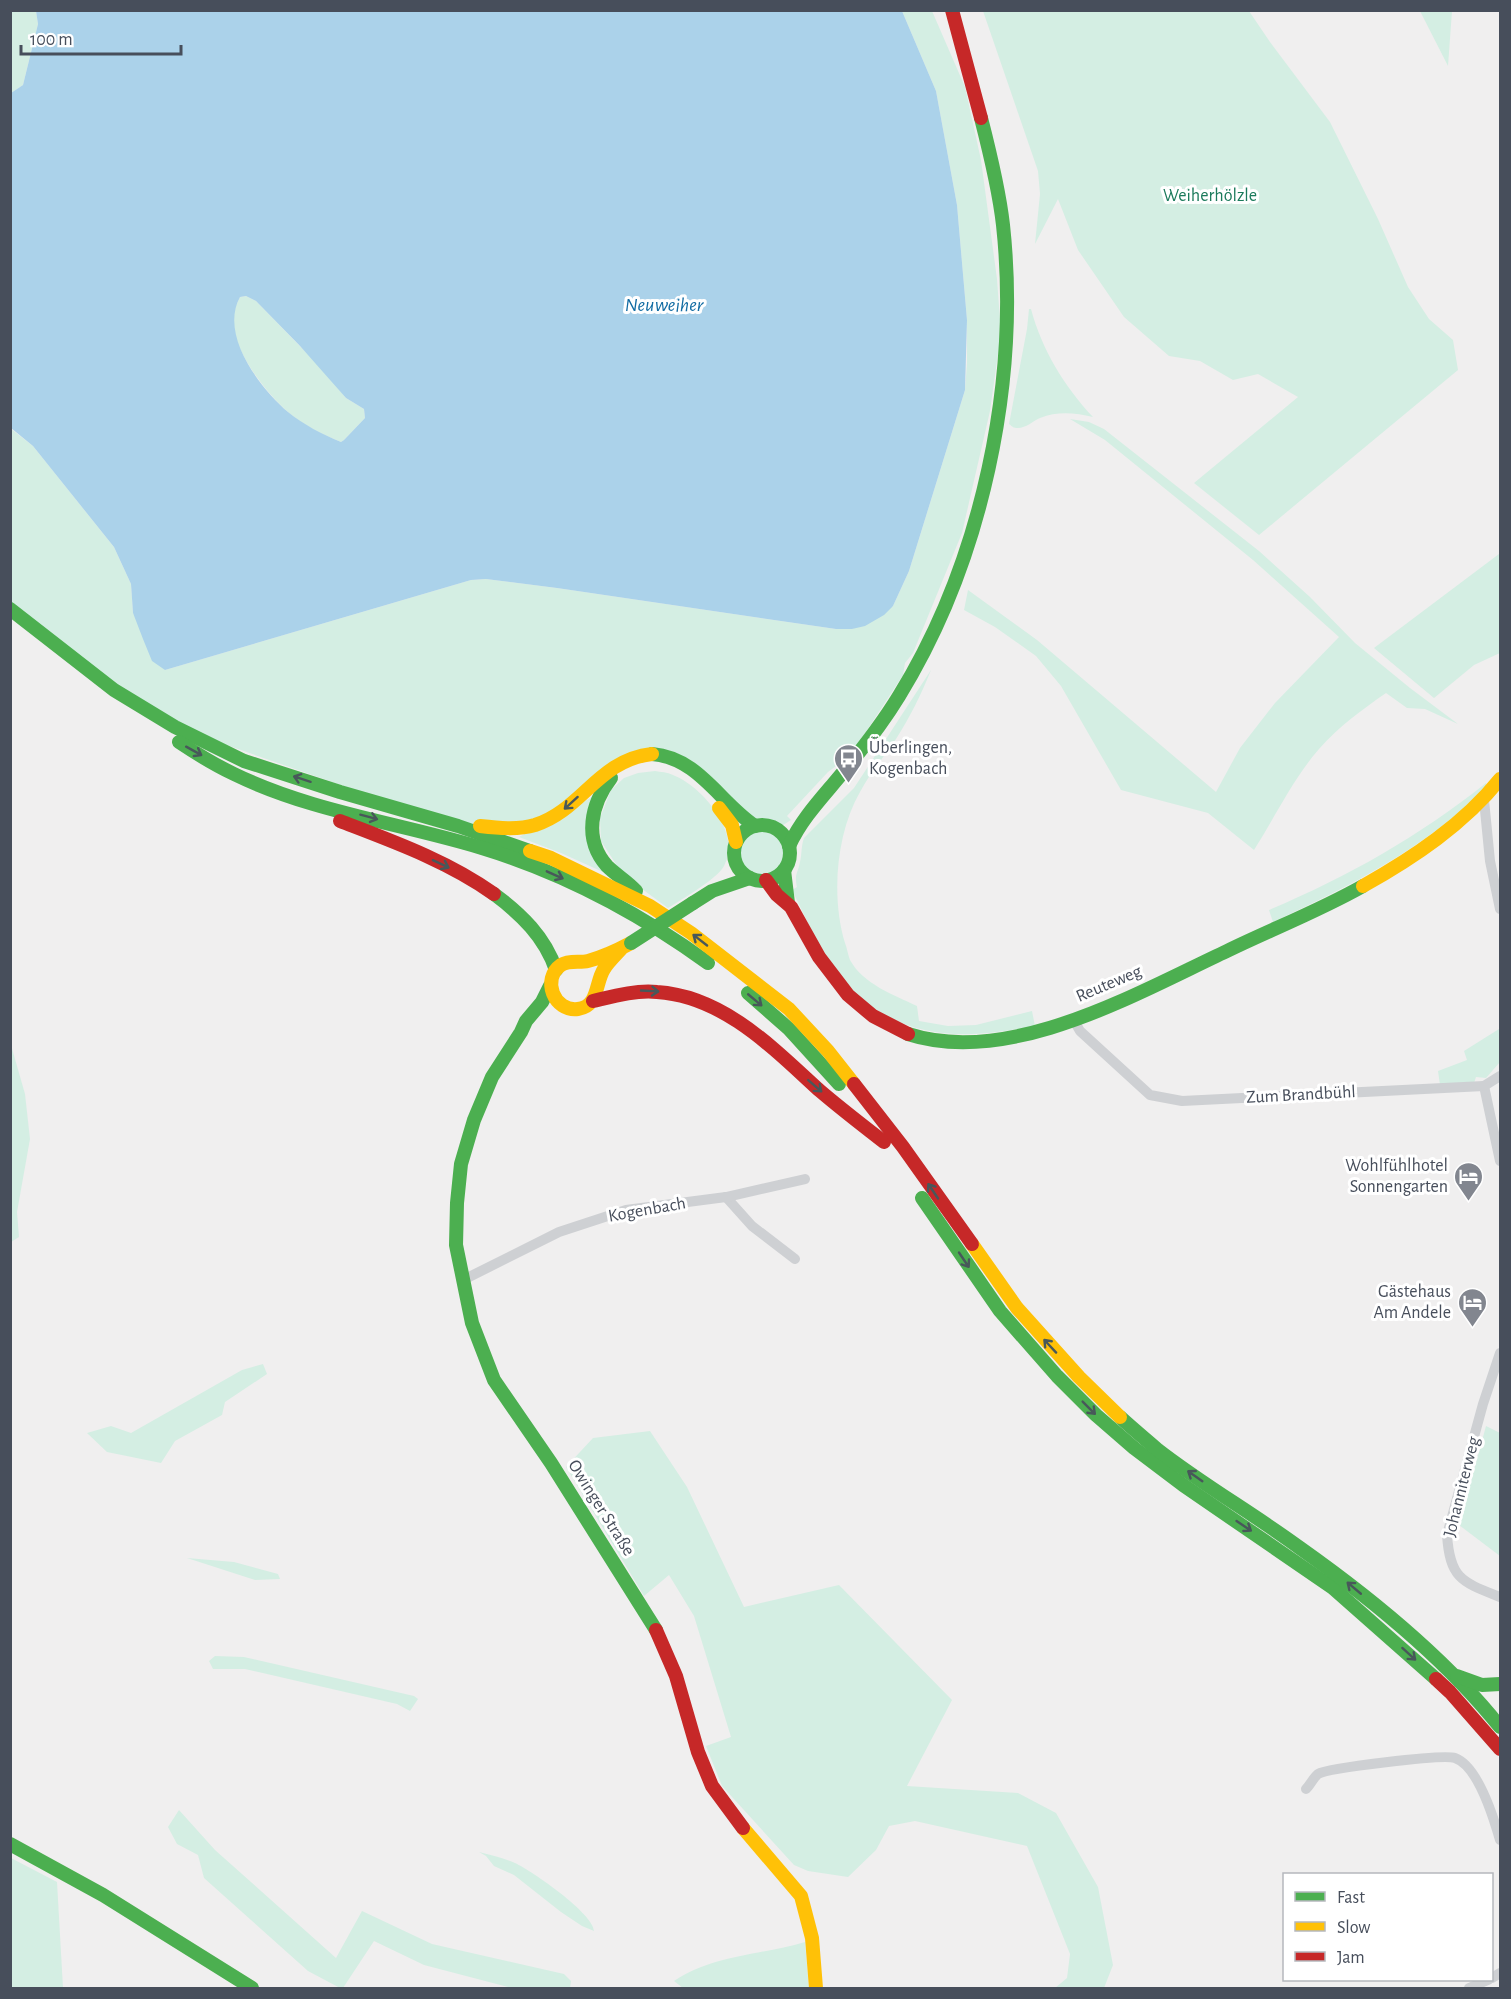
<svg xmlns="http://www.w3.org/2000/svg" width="1511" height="1999" viewBox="0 0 1511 1999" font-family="'Alegreya Sans',sans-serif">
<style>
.green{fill:#d4eee3}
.water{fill:#abd2ea;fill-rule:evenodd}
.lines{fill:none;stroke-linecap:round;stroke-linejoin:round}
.street{stroke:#ced0d3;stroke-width:10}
.fast{stroke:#4caf50;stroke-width:14}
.slow{stroke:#ffc107;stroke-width:14}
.jam{stroke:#c62828;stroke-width:14}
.fast-bridge{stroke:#4caf50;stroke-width:14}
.oneway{stroke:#48585a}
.labels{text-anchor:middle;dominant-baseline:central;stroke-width:6;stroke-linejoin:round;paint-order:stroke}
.park-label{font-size:18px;fill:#1b7a5b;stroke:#fff}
.poi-label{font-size:18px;fill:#474e5b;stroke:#fff;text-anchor:end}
.street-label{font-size:18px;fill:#474e5b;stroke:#fff}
.water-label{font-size:20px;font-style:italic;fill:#126ca3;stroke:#fff}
</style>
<rect width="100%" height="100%" fill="#f0efef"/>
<g class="green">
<path d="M 11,11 L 36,11 L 38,24 L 23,85 L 11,93 Z"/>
<path d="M 902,11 L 932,11 L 965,87 L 981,160 L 997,279 L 1000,320 L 999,347 L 990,411 L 962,533 L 913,653 L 905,663 L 903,675 L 858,744 L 844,760 L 828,772 L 787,816 L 791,820 L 780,827 L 775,828 C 822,864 744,907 734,858 C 732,846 739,836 747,829 L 702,775 L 642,755 L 543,823 L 458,826 L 175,727 L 11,609 L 10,428 L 33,446 L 114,547 L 131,584 L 133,613 L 165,670 L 471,580 L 486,579 L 557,588 L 836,629 L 852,629 L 893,606 L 909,571 L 965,390 L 967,363 L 967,320 L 957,205 L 936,91 Z"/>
<path d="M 983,11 L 1249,11 L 1270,42 L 1330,122 L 1378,219 L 1408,287 L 1429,319 L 1453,340 L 1458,370 L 1259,535 L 1194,483 L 1298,397 L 1258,374 L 1233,380 L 1200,361 L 1169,356 L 1124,317 L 1078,250 L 1058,199 L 1035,244 L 1040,194 L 1038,171 Z"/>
<path d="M 1420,11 L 1452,11 L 1448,66 Z"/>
<path d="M 246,296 L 256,301 L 323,370 L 346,398 L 364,409 L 365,418 L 344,440 L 341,442 C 322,434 304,426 288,412 C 267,394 235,353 233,324 C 232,315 236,304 240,297 Z"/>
<path d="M 1029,309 L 1031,309 C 1042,350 1064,386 1093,417 C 1075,413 1058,411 1040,418 C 1033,421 1026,428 1018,428 C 1013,428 1013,427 1009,424 L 1027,329 Z"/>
<path d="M 1070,419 L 1089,422 L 1104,429 L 1259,551 L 1310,597 L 1355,643 L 1410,688 L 1458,724 L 1425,709 L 1407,708 L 1386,693 C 1363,709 1338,727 1319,749 C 1293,779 1275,817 1254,850 L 1208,813 L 1121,790 L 1061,686 L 1036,656 L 995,627 L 964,610 L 968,590 L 1037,640 L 1216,792 L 1240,748 L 1275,703 L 1339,637 L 1253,560 L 1105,440 Z"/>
<path d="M 1499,554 L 1500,555 L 1500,653 L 1474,665 L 1434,698 L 1374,648 Z"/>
<path d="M 931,670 C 921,695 910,717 896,739 C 884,757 870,773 860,792 C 836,834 831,897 845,943 C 847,948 848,955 850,960 C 863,984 894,995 917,1006 L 919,1021 L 948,1026 L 976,1025 L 1032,1011 L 1035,1026 C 974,1038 916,1042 864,1001 C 857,995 848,990 843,983 C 821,955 808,922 792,890 L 797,887 C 794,874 798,873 800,862 C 802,854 801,846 804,838 L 854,788 Z"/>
<path d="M 655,771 C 661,772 667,772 673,775 C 702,786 743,834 724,866 C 717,879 682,899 668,908 L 623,875 L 601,841 L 600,818 L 611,790 L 624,778 L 638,773 Z"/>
<path d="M 1486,783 L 1487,788 C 1422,849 1353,885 1273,922 L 1269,910 C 1349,876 1418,837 1486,783 Z"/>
<path d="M 594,796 L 603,872 L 561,853 L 519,837 Z"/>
<path d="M 1499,1029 L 1500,1033 L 1500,1062 L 1486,1078 L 1476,1077 L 1474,1083 L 1440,1085 L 1438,1071 L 1467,1060 L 1464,1051 Z"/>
<path d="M 11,1045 L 25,1094 L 30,1139 L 17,1212 L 19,1237 L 11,1242 Z"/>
<path d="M 263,1364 L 267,1374 L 225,1402 L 222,1415 L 175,1441 L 161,1463 L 107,1452 L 87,1433 L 111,1426 L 131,1433 L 242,1370 Z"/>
<path d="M 1486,1426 L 1500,1433 L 1500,1556 L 1459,1525 Z"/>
<path d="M 650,1431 L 687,1487 L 744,1607 L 839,1585 L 952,1700 L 907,1786 L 1018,1793 L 1056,1813 L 1098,1887 L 1113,1965 L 1104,1988 L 1055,1988 L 1067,1978 L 1070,1954 L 1027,1846 L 915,1821 L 889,1826 L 876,1850 L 848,1877 L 808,1871 L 794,1865 L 722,1786 L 706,1746 L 731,1737 L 694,1616 L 669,1575 L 644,1596 L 566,1467 L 593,1438 Z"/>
<path d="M 187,1558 L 234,1562 L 278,1574 L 280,1579 L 255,1580 Z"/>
<path d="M 215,1656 L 244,1657 L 414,1696 L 418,1699 L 410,1711 L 397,1704 L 245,1669 L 213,1669 L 209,1661 Z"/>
<path d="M 179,1810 L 215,1850 L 336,1958 L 362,1911 L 432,1944 L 564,1974 L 571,1981 L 570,1988 L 512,1988 L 424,1965 L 374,1941 L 343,1988 L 340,1988 L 308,1971 L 204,1878 L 198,1855 L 177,1844 L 168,1827 Z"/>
<path d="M 479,1852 C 491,1855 503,1858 515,1863 C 532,1871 593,1913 594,1931 L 582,1926 L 561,1912 L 514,1875 L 494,1866 L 486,1856 Z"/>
<path d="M 11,1858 L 57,1882 L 63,1988 L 11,1988 Z"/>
<path d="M 805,1942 L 809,1988 L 683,1988 L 674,1981 C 713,1955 761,1955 805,1942 Z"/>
</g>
<path class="water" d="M 36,11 L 902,11 L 936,91 L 957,205 L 967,320 L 965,390 L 909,571 L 893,606 L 884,615 L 865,626 L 852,629 L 836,629 L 557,588 L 486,579 L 471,580 L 165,670 L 152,661 L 143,639 L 133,613 L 131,584 L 114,547 L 33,446 L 11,428 L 11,93 L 23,85 L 38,24 ZM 246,296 L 256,301 L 300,346 L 346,398 L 364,409 L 365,418 L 344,440 L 341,442 C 322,434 304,425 288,412 C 260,388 219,335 240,297 Z"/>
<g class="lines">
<g class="street">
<path d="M 1484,800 L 1490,861 L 1500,909"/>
<path d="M 1073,1019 L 1080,1031 L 1150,1095 L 1182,1101 L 1484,1086 L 1500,1161"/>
<path d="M 1484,1086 L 1500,1076"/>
<path d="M 726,1197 L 752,1226 L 795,1259"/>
<path d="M 463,1280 L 559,1232 L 626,1210 L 726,1197 L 805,1179"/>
<path d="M 1500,1353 L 1483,1404 L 1447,1535 C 1450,1579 1462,1582 1500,1597"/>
<path d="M 1306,1789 C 1310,1785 1314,1777 1318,1774 C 1328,1768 1443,1754 1455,1758 C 1478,1766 1494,1819 1500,1840"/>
<path d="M 1492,1978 L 1500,1973"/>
<path d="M 1469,1988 L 1488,1980"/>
</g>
<g class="fast">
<path d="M 10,609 L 114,690 L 175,727 L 244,761 L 340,792 L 458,826 L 530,851"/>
<path d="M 179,742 C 197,754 215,765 234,774 C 312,812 400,823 482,848 C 564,873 639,913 708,963"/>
<path d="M 652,754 C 699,758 719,802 755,826"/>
<path d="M 611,778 C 591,804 583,839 607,866 C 616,875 627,881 636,891"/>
<circle cx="762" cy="853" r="28"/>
<path d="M 789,846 C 800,822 817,803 834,783 C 857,756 880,727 899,696 C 982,561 1020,382 1003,225 C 999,189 990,153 981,118"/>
<path d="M 784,870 L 788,903"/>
<path d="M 494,894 C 521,914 545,937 556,970"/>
<path d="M 693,903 L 712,891 L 750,878"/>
<path d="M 550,986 L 542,1002 L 526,1021 L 521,1032 L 492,1077 L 474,1120 L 461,1164 L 457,1203 L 456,1245 L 472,1323 L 494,1380 L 551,1463 L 656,1630"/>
<path d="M 748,993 L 789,1029 L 839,1084"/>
<path d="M 908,1034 C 1010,1067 1137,993 1227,951 C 1272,929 1319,911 1363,886"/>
<path d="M 922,1198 L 1000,1311 L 1057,1376 L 1096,1415 L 1134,1448 L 1183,1485 L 1333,1588 L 1436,1679"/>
<path d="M 1120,1417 C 1132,1428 1145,1439 1158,1450 C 1203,1485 1254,1514 1300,1548 C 1372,1599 1445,1658 1500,1727"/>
<path d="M 1457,1676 L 1482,1685 L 1500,1684"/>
<path d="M 10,1844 L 103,1895 L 252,1988"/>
</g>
<g class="slow">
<path d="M 719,808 L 732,825 L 736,842"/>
<path d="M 480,826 C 498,828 518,830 535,825 C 582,810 598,760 652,754"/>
<path d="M 530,851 L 551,858 L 650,906 L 691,933 L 789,1009 L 828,1051 L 854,1084"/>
<path d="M 1363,886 C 1413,858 1464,824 1500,779"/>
<path d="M 622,948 C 616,955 609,961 604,969 C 595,983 599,1006 578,1009 C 554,1012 541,979 561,965 C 569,960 580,963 588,961 C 603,957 618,950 631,943"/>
<path d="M 972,1244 L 1017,1308 L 1079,1377 L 1120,1417"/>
<path d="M 743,1828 L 801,1896 L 812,1938 L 816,1988"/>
</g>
<g class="jam">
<path d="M 952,10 L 981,118"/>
<path d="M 340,821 C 392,841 448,861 494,894"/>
<path d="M 766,880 L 777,895 L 791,907 L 819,957 L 848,995 L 873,1016 L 908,1034"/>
<path d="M 593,1001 C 614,996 635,990 657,992 C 723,996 773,1048 819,1090 C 840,1108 862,1125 884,1142"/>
<path d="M 854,1084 L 903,1147 L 972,1244"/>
<path d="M 656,1630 L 676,1676 L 698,1752 L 712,1786 L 743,1828"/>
<path d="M 1436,1679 L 1450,1692 L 1500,1749"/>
</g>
<path class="fast-bridge" d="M 631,943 L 693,903"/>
</g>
<defs><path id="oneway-shaft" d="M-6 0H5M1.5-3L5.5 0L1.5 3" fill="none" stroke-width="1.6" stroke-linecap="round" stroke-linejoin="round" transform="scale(1.5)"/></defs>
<g class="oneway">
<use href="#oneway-shaft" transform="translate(194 751) rotate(29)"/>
<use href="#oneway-shaft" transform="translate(302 779) rotate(-162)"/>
<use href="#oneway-shaft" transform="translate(571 803) rotate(138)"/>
<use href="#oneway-shaft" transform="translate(369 817) rotate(15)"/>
<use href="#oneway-shaft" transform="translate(441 864) rotate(25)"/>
<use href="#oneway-shaft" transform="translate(555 875) rotate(24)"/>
<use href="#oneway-shaft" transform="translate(700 940) rotate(-142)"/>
<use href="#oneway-shaft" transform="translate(650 991) rotate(3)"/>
<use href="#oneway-shaft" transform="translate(755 1000) rotate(40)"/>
<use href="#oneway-shaft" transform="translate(815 1086) rotate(41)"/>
<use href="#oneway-shaft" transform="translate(933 1191) rotate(-124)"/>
<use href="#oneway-shaft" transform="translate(964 1260) rotate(56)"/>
<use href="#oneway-shaft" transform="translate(1050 1346) rotate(-133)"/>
<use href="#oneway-shaft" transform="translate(1089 1408) rotate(45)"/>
<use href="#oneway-shaft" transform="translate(1195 1476) rotate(-145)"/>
<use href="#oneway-shaft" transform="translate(1244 1526) rotate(34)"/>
<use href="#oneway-shaft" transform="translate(1354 1588) rotate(-140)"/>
<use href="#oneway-shaft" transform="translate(1409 1654) rotate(42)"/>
</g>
<defs>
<symbol id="bus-pin" viewBox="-11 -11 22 30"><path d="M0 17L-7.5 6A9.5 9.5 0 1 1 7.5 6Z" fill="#82868f" stroke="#fff"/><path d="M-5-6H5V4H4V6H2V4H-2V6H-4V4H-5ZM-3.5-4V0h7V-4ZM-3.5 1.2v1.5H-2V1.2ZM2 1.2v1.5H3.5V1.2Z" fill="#fff"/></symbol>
<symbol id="hotel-pin" viewBox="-11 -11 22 30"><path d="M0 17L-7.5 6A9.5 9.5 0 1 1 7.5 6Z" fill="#82868f" stroke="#fff"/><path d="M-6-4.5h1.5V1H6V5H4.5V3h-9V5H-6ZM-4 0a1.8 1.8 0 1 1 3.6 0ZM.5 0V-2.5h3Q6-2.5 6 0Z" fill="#fff"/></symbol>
</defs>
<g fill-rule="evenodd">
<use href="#bus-pin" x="832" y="742" width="33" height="45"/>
<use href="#hotel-pin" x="1452" y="1160" width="33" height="45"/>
<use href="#hotel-pin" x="1456" y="1286" width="33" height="45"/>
</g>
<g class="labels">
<g class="park-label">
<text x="1210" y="196">Weiherhölzle</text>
</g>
<g class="poi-label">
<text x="869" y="748" text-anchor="start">Überlingen,<tspan x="869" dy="21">Kogenbach</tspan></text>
<text x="1448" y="1166">Wohlfühlhotel<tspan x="1448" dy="21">Sonnengarten</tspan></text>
<text x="1451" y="1292">Gästehaus<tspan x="1451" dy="21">Am Andele</tspan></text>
</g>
<g class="street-label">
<text transform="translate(1109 984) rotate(-23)">Reuteweg</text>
<text transform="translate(1301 1095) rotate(-3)">Zum Brandbühl</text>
<text transform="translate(647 1210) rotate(-10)">Kogenbach</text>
<text transform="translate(1462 1487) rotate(-76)">Johanniterweg</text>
<text transform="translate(601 1508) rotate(58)">Owinger Straße</text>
</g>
<g class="water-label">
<text x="664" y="305">Neuweiher</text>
</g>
</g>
<rect width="1511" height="1999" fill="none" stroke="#474e5b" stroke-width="24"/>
<rect x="1283" y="1873" width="210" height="108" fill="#ffffff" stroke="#b5b8bd" stroke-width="1.5"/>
<rect x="1295" y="1892" width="30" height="9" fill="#4caf50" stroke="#b5b8bd" stroke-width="1.5"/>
<text x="1337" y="1903" font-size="18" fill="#474e5b">Fast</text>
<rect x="1295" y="1922" width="30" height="9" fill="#ffc107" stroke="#b5b8bd" stroke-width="1.5"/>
<text x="1337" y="1933" font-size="18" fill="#474e5b">Slow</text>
<rect x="1295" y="1952" width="30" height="9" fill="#c62828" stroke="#b5b8bd" stroke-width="1.5"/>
<text x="1337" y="1963" font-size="18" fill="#474e5b">Jam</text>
<path d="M21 45v9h160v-9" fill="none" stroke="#474e5b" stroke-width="3"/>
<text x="30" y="45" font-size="18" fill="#474e5b" stroke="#ffffff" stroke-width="4.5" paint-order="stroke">100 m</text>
</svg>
